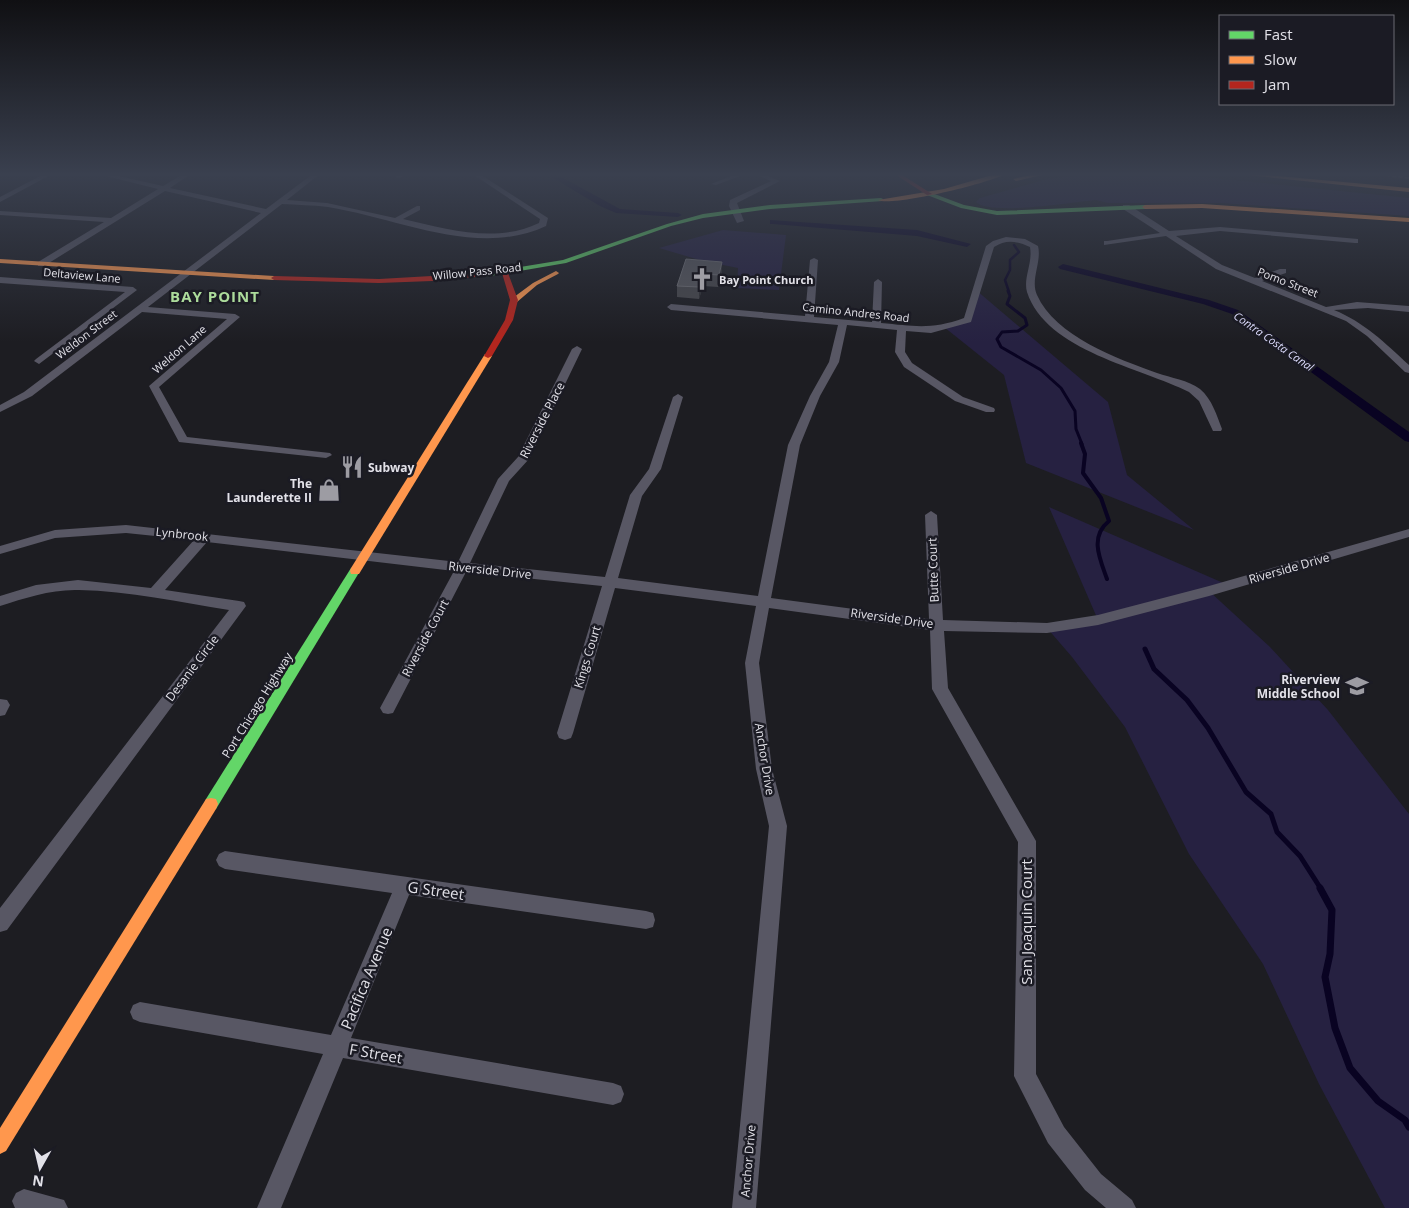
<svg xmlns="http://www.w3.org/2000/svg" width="1409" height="1208" viewBox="0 0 1409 1208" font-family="'Open Sans',sans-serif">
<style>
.green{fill:#262141}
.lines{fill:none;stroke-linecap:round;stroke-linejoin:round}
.stream-far4{stroke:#090322;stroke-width:2.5}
.stream-far3{stroke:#090322;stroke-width:3}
.stream-far2{stroke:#090322;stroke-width:4}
.stream-far1{stroke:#090322;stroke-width:5}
.stream{stroke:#090322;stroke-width:7}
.canal{fill:#090322;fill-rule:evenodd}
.street{fill:#585764;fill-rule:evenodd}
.fast{fill:#63d668;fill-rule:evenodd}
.slow{fill:#ff974d;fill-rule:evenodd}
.jam{fill:#b3261e;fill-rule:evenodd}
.rail{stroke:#5e5d65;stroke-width:2;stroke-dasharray:4.5 2;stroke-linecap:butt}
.wall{fill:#47474b}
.shaded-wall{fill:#2f2f33}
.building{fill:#57575c;stroke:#6d6d72}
.labels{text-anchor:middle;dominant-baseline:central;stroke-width:5;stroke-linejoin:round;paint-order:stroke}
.far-street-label{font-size:11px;fill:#e2e1e8;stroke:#1b1b24}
.far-poi-label{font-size:11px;font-weight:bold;fill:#e2e1e8;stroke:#1b1b24;text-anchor:start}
.far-water-label{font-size:11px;font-style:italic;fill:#deddff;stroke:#1b1b24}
.street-label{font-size:12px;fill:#e2e1e8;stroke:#1b1b24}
.poi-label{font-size:12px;font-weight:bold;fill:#e2e1e8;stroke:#1b1b24;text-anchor:end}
.far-district-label{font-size:15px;font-weight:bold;letter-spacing:1px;fill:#acdb9b;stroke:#1b1b24}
.near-street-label{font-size:15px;fill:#e2e1e8;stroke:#1b1b24}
</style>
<rect width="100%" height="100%" fill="#1d1d22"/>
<g class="green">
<path d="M 1098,173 L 1173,174 L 1409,198 L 1409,216 L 1221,203 L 1108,203 L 1096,200 C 1074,202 990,216 976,202 L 980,198 L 1047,179 Z"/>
<path d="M 723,230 L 786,235 L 779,290 L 737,288 L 738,268 L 703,261 L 659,248 Z"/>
<path d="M 976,290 L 1108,402 L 1127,475 L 1194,530 L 1026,463 L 1004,375 L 944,327 L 968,320 Z"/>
<path d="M 1049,507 L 1228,585 L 1209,591 L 1270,647 L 1328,710 L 1409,814 L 1409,1208 L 1385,1208 L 1319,1084 L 1263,964 L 1189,854 L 1125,727 L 1072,657 L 1047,628 L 1098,620 Z"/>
</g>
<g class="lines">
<path class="stream-far4" d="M 1009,292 L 1005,280 L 1010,270 L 1010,260 L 1019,252 L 1014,245"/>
<path class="stream-far3" d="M 1008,291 L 1010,296 L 1007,304 L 1025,318 L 1027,325 L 1018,331 L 1002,332 L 997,339 L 1001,347 L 1041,370 L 1061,388 L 1075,411 L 1076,429 L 1082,444"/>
<path class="stream-far2" d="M 1081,443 L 1085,454 L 1083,473 L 1101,498 L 1109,521 C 1089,537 1100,559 1107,579"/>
<path class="stream-far1" d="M 1145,649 L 1154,669 L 1187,700 L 1208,728 L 1246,792 L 1271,814 L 1277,832 L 1300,856 L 1321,889"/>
<path class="stream" d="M 1320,888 L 1332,910 L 1330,954 L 1325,977 L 1335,1028 L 1350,1068 L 1378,1101 L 1405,1120 L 1409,1127"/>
<g class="canal">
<path d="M 545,173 L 554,173 L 620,209 L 678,213 L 682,215 L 678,217 L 616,213 L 600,206 Z"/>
<path d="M 770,220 L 917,230 L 971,244 L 967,247 L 917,236 L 773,224 L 770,224 Z"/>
<path d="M 1063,264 L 1209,300 L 1238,310 L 1409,432 L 1409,442 L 1405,441 L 1232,314 L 1203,304 L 1060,269 L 1058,267 Z"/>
</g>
<g class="street">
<path d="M 46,173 L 54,173 L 0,202 L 0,197 Z"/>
<path d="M 94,173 L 105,173 L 163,186 L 185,173 L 192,173 L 170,188 L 266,209 L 314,173 L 321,173 L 287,200 L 327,203 L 395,218 L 417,206 L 420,206 L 420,210 L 403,219 C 448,229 495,244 539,223 L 540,219 L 471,173 L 478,173 L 548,218 L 546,226 C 478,258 397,218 328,207 C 313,205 297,205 282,204 L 148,307 L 235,314 L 240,317 L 159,387 L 187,437 L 330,453 L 332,455 L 326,458 L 179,442 L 149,386 L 227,319 L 142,312 L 32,396 L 0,412 L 0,405 L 24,392 L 261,213 L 165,191 L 44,266 L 38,266 L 38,262 L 104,222 L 0,215 L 0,211 L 111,218 L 158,189 Z"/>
<path d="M 403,173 L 413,173 L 398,178 L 395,176 Z"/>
<path d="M 739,173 L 748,173 L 716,185 L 711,184 Z"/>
<path d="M 752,173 L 761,173 L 780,181 L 737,203 L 744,221 L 737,223 L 729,206 L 730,200 L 771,181 Z"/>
<path d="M 1123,205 L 1129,205 L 1169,231 L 1220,227 L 1358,239 L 1358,243 L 1355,243 L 1220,231 L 1176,236 L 1222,265 L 1255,278 L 1280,269 L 1286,269 L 1286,273 L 1262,281 L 1326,307 L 1357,302 L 1409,306 L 1409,312 L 1368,308 L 1334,310 C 1364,322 1385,343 1409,365 L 1409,373 L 1405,372 L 1367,336 L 1346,321 L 1216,269 L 1166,236 L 1104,245 L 1104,241 L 1107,241 L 1160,233 L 1123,209 Z"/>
<path d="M 1006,237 L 1025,239 L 1038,246 C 1042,262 1030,280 1037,295 C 1055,336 1118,359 1157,373 C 1171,378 1188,380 1200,389 C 1212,399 1217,416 1222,429 L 1221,431 L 1213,431 L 1199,401 L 1189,392 C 1142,368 1046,351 1027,292 C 1023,278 1033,263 1030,247 C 1017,241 1006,239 994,247 L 971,322 L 931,333 L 906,331 L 905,352 L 912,363 L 963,397 L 994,408 L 995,410 L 994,412 L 986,412 L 955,401 L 904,367 L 895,352 L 897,330 L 847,325 L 839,362 L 820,396 L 800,445 L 771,598 L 929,619 L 925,515 L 931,511 L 937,515 L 943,620 L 1047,623 L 1098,615 L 1209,586 L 1409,529 L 1409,537 L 1209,596 L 1098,625 L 1047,633 L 944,631 L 948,688 L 1036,841 L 1036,1074 L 1064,1127 L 1101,1174 L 1132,1200 L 1136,1208 L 1106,1208 L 1085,1190 L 1048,1143 L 1014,1076 L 1018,842 L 932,689 L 930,630 L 769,608 L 759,663 L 772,769 L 787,826 L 756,1208 L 732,1208 L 769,826 L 756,769 L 745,663 L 756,606 L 615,588 L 573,733 L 571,738 L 565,740 L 559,738 L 557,733 L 602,586 L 466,572 L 393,713 L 388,714 L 383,713 L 380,708 L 454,571 L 207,542 L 165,590 L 239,601 L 244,602 L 246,606 L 7,930 L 0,932 L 0,908 L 229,610 C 180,602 129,591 79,590 C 52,589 25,598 0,606 L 0,596 L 36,585 L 78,580 L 151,588 L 194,540 L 126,533 L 55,538 L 0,554 L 0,546 L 55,530 L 126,525 L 458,562 L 498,479 L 518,457 L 572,349 L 577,346 L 582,349 L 529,459 L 509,481 L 470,563 L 605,577 L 630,495 L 649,469 L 673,397 L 678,394 L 683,397 L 661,469 L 642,496 L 618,578 L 758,596 L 788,445 L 810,396 L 829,362 L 838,325 L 671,310 L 667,307 L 671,304 L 805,316 L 810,260 L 814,258 L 818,260 L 814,317 L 872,322 L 874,282 L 878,279 L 882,282 L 881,323 C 914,326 931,330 964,318 L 986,246 L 993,241 Z"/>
<path d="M 0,277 L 133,287 L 137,290 L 39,364 L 34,361 L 36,359 L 125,292 L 0,283 Z"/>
<path d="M 0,699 L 7,700 L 10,705 L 5,715 L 0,716 Z"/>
<path d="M 225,851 L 646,911 L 653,913 L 655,920 L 653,927 L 646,929 L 409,895 L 351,1038 L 613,1083 L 621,1086 L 624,1094 L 621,1102 L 613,1105 L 343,1058 L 281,1208 L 257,1208 L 323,1054 L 140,1022 L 133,1019 L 130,1012 L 133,1005 L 140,1002 L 331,1035 L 392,893 L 225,869 L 219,866 L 216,860 L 219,854 Z"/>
<path d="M 24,1189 L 64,1200 L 68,1208 L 15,1208 L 12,1201 L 16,1193 Z"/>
</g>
<g class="fast">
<path d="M 929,192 L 964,205 L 997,211 L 1145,205 L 1148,207 L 1145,209 L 997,215 L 961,208 L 927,195 L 927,193 Z"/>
<path d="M 881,198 L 883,199 L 883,201 L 770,209 L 703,218 L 671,226 L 566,263 L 484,277 L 481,275 L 484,273 L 563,260 L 667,224 L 703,214 L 770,205 Z"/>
<path d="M 355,567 L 360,571 L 216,809 L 211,810 L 206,809 L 204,804 L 206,799 L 351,568 Z"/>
</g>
<g class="slow">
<path d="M 999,173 L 1007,173 C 992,183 891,207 878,200 L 944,189 Z"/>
<path d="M 1040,173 L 1051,173 L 1016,181 L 1013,179 Z"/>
<path d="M 1228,173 L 1246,173 L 1409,188 L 1409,192 Z"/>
<path d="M 1202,204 L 1409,218 L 1409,222 L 1202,208 L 1145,209 L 1142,207 L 1145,205 Z"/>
<path d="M 0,259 L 274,276 L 277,278 L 274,280 L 0,263 Z"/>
<path d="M 556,271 L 559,273 L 558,274 L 537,285 L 517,302 L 510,300 L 533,283 Z"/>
<path d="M 485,354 L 492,356 L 359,574 L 351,574 L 350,571 L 351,568 Z"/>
<path d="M 211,798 L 216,799 L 218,804 L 216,809 L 6,1151 L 0,1154 L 0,1128 L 206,799 Z"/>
</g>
<g class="jam">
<path d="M 893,173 L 899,173 L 932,194 L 927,195 Z"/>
<path d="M 505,271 L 508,273 L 518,300 L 513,320 L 492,356 L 488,358 L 484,356 L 505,320 L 510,300 L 502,273 Z"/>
<path d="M 484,273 L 486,274 L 486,276 L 432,281 L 379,283 L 274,280 L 271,278 L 274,276 L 379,279 Z"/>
</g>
<path class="rail" d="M 1366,173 L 1409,178"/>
</g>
<path class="wall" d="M 686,259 L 722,273 L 718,287 L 703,286 L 699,299 L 677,297 L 677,286 Z"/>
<g class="shaded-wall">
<path d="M 722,262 L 722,273 L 718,287 L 719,275 Z"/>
<path d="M 703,274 L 703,286 L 699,299 L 699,287 Z"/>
</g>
<path class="building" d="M 686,259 L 722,262 L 719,275 L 703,274 L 699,287 L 677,286 Z"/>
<linearGradient id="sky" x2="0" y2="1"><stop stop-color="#101013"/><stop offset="0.51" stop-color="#3a404f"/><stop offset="1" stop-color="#3a404f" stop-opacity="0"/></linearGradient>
<rect width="1409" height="342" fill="url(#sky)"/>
<defs>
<symbol id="church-bare" viewBox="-9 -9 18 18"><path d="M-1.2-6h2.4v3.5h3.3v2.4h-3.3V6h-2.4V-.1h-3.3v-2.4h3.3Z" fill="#9d9ca3" stroke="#1b1b24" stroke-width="2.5" paint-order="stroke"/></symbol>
<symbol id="restaurant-bare" viewBox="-9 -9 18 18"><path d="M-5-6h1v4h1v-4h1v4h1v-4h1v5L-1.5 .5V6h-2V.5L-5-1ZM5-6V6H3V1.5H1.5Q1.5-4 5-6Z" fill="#9d9ca3" stroke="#1b1b24" stroke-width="2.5" paint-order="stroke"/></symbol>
<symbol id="shop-bare" viewBox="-9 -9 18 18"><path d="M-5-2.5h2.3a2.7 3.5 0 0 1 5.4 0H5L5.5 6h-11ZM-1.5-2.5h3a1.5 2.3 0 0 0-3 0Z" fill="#9d9ca3" stroke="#1b1b24" stroke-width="2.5" paint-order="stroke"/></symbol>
<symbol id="school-bare" viewBox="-9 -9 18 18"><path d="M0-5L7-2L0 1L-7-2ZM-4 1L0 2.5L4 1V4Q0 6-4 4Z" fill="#9d9ca3" stroke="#1b1b24" stroke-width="2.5" paint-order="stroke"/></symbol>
</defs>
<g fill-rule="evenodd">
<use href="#church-bare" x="686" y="263" width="32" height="32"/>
<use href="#restaurant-bare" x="336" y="451" width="32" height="32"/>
<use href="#shop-bare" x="313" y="474" width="32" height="32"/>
<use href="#school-bare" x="1341" y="670" width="32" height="32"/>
</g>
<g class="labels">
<g class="far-street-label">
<text transform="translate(477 271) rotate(-6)">Willow Pass Road</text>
<text transform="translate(82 275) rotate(5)">Deltaview Lane</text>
<text transform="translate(1288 282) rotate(21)">Pomo Street</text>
<text transform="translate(856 312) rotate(6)">Camino Andres Road</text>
<text transform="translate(86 334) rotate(-37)">Weldon Street</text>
<text transform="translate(179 349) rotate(-41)">Weldon Lane</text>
</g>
<g class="far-poi-label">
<text x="719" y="279">Bay Point Church</text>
</g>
<g class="far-water-label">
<text transform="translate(1274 341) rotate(35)">Contra Costa Canal</text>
</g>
<g class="street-label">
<text transform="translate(542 420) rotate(-63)">Riverside Place</text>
<text transform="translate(182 534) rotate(6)">Lynbrook</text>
<text transform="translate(1289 568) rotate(-16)">Riverside Drive</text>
<text transform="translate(490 570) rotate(6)">Riverside Drive</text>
<text transform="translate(933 570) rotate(-92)">Butte Court</text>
<text transform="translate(892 618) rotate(8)">Riverside Drive</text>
<text transform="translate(425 638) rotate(-62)">Riverside Court</text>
<text transform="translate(587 657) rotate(-73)">Kings Court</text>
<text transform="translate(192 668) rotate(-53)">Desanie Circle</text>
<text transform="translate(257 705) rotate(-58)">Port Chicago Highway</text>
<text transform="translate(765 759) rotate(81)">Anchor Drive</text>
<text transform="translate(748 1161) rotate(-85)">Anchor Drive</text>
</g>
<g class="poi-label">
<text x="368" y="467" text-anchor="start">Subway</text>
<text x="312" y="483">The<tspan x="312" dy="14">Launderette II</tspan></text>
<text x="1340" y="679">Riverview<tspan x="1340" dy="14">Middle School</tspan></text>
</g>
<g class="far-district-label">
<text x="215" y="296">BAY POINT</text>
</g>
<g class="near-street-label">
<text transform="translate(436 890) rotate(8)">G Street</text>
<text transform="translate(1026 922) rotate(-90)">San Joaquin Court</text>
<text transform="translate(366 978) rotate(-67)">Pacifica Avenue</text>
<text transform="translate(376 1053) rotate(10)">F Street</text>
</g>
</g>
<rect x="1219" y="15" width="175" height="90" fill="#1b1b24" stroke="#6b6a72"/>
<rect x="1229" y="31" width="25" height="8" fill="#63d668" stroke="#6b6a72"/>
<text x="1264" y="40" font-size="15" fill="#e2e1e8">Fast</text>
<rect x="1229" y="56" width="25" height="8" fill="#ff974d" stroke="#6b6a72"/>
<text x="1264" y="65" font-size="15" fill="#e2e1e8">Slow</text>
<rect x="1229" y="81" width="25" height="8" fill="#b3261e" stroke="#6b6a72"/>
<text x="1264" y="90" font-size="15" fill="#e2e1e8">Jam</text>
<g transform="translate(40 1168) rotate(188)" stroke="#1b1b24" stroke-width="4" paint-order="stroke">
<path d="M0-4L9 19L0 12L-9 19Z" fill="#e2e1e8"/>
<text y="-8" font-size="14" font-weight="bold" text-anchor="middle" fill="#e2e1e8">N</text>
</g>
</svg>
